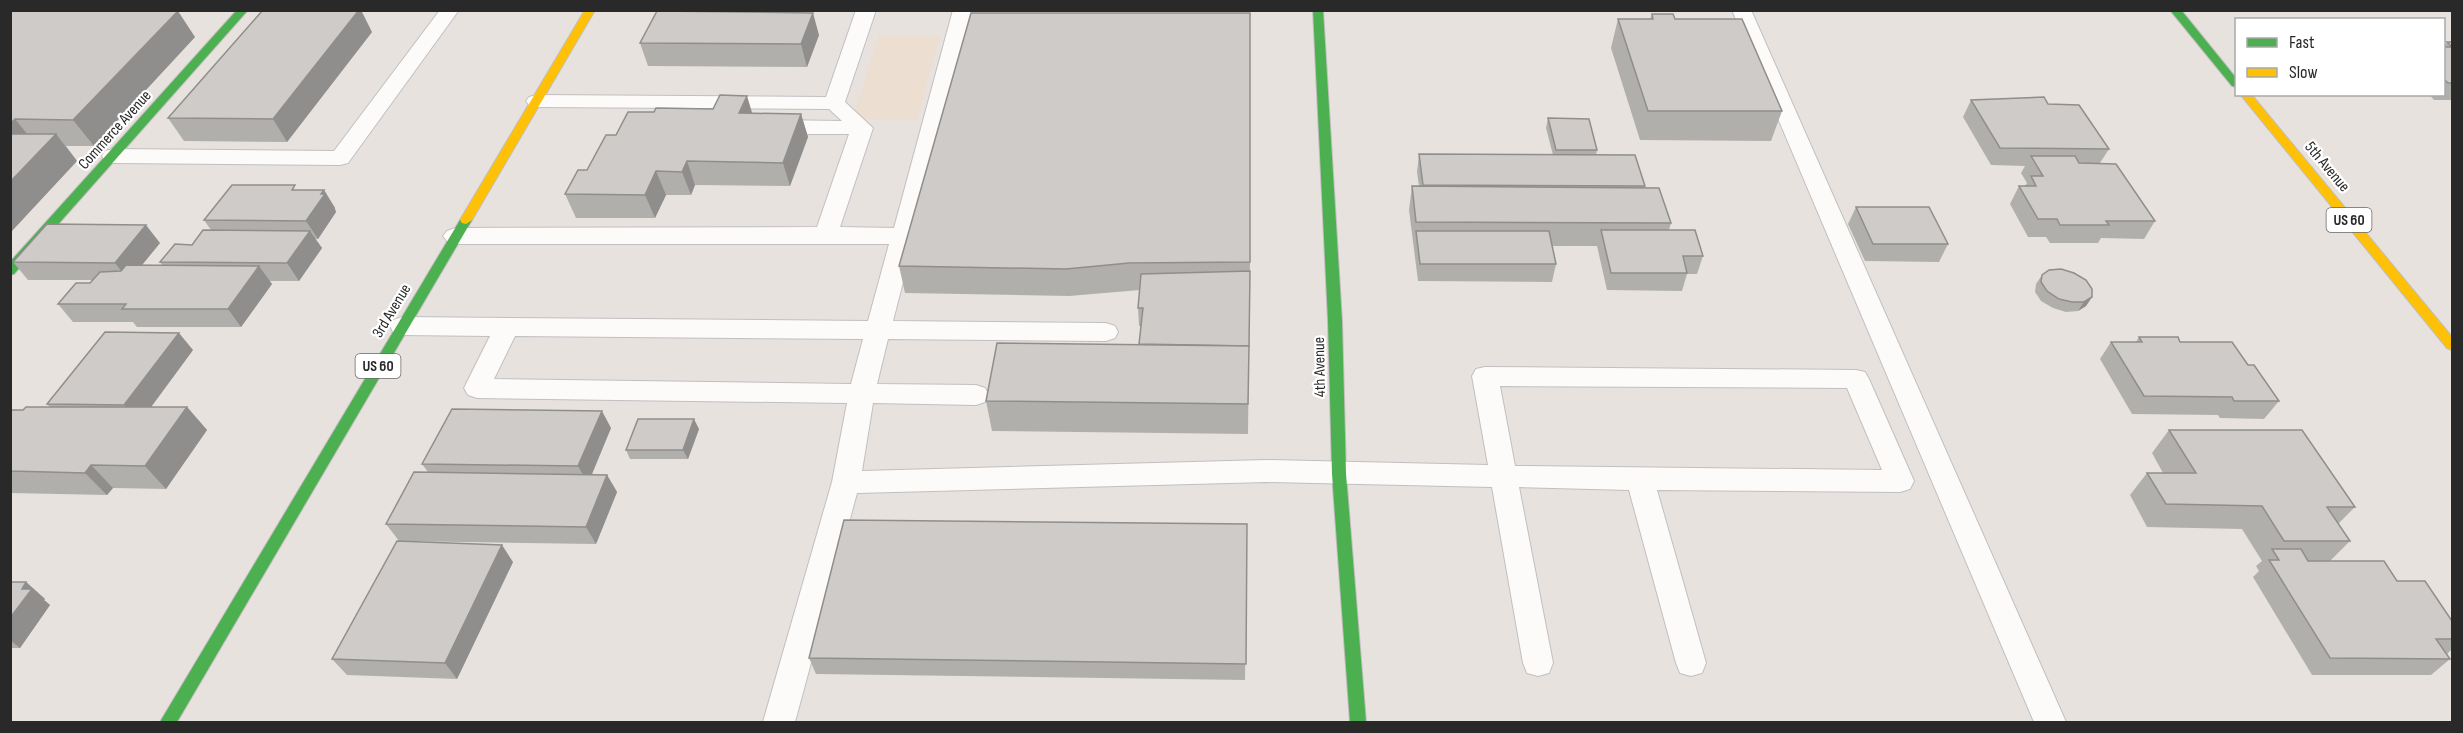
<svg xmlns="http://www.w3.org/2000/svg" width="2463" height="733" viewBox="0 0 2463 733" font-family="'Sofia Sans Condensed',sans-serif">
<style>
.education{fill:#ecdfd2}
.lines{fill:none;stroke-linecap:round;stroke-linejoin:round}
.lane-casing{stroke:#c1bfc0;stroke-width:2}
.fast-casing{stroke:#c1bfc0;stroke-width:2}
.slow-casing{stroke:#c1bfc0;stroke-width:2}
.lane{fill:#fcfbfa;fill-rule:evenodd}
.fast{fill:#4caf50;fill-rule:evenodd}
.slow{fill:#ffc107;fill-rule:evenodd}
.wall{fill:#b1afac}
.shaded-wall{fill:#908e8c}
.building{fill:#cecbc8;stroke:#908e8c;stroke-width:1.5}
.labels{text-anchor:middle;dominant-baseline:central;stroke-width:4.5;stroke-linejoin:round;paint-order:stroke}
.shield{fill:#fff;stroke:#696969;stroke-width:1.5}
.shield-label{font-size:15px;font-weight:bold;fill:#292929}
.street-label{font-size:16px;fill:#292929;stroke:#fff}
</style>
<rect width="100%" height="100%" fill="#e8e2de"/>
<path class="education" d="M 879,35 L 940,36 L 917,120 L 852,119 Z"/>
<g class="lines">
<defs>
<g id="lane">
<path d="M 440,10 L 459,10 L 348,163 L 340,165 L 113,163 L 105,161 L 102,156 L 105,151 L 113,149 L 334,151 Z"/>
<path d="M 856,10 L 876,10 L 845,102 L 873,128 L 840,227 L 894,228 L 953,10 L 973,10 L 893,321 L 1106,323 L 1115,326 L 1118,332 L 1115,338 L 1106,341 L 888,339 L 877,384 L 976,385 L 985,388 L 989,395 L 985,402 L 976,405 L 873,403 L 862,471 L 1266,460 L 1488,465 L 1472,376 L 1476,369 L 1485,367 L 1856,370 L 1865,372 L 1869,379 L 1914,481 L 1910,489 L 1900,492 L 1657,490 L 1706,663 L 1702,673 L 1691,676 L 1680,673 L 1676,663 L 1629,490 L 1519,487 L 1553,663 L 1549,673 L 1538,676 L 1527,673 L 1523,663 L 1492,487 L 1266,482 L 857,493 L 795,722 L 763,722 L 832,482 L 847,403 L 477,398 L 468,395 L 464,388 L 490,336 L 402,335 L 393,332 L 390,326 L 393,320 L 402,317 L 868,321 L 889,244 L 455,244 L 447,241 L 443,236 L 447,231 L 455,228 L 817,227 L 849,134 L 772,134 L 764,132 L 761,127 L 764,122 L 772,120 L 842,121 L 829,109 L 536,107 L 529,105 L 526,101 L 529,97 L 536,95 L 826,97 ZM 515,336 L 863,339 L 851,384 L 494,379 ZM 1500,386 L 1847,388 L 1882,470 L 1515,466 Z"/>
<path d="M 1732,10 L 1751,10 L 2066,722 L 2034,722 Z"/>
</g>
<g id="fast">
<path d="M 237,10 L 248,10 L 14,274 L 10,275 L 10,262 Z"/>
<path d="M 1313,10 L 1323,10 L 1342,321 L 1346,474 L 1366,722 L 1350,722 L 1332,474 L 1328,321 Z"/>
<path d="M 2170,10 L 2181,10 L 2236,78 L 2236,87 L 2232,86 Z"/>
<path d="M 466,216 L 472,220 L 177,722 L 160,722 L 460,220 Z"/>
</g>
<g id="slow">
<path d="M 585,10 L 595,10 L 472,220 L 466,224 L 462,223 L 460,220 Z"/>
<path d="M 2240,94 L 2251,94 L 2452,337 L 2452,350 L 2447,348 Z"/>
</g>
</defs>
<use href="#lane" class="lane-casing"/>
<use href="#fast" class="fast-casing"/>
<use href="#slow" class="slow-casing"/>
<use href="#lane" class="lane"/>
<use href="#fast" class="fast"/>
<use href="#slow" class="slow"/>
</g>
<g class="wall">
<path d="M 10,10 L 195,37 L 94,146 L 66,146 L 77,161 L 10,233 Z"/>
<path d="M 1652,14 L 1675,19 L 1782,111 L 1771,141 L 1640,140 L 1611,48 L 1618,19 L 1650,19 Z"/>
<path d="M 372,32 L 287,142 L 184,141 L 168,118 Z"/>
<path d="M 819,35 L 807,67 L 648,66 L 640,43 Z"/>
<path d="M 2447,42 L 2452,42 L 2452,100 L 2434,100 L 2429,94 L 2444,94 L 2444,47 Z"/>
<path d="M 1971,100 L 2048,104 L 2109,149 L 2100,163 L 2155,221 L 2144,239 L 2101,238 L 2098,243 L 2050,243 L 2046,237 L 2028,237 L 2010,204 L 2019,186 L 2025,186 L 2027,183 L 2021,173 L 2025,166 L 1991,165 L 1963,117 Z"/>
<path d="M 752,114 L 801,114 L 808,137 L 790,186 L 695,185 L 691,195 L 666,195 L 655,218 L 576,218 L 565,194 L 587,170 Z"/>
<path d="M 1548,118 L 1597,150 L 1596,155 L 1645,186 L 1644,187 L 1671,223 L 1669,230 L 1703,256 L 1697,274 L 1687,274 L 1682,291 L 1607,290 L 1597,246 L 1552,246 L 1556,264 L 1552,282 L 1418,281 L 1409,210 L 1412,186 L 1419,186 L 1417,172 L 1419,154 L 1553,155 L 1546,128 Z"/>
<path d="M 298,190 L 324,190 L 335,208 L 335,209 L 336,212 L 318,239 L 315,239 L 322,248 L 299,281 L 269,281 L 272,284 L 241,327 L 137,327 L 133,322 L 73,322 L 58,304 L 90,283 L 92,280 L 28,280 L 13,262 L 160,243 L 141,266 L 163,266 L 160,262 L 192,245 L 211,230 L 204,220 Z"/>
<path d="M 1856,207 L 1948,244 L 1939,262 L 1865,261 L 1848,224 Z"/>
<path d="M 1250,262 L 1248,434 L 992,431 L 986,401 L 1139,344 L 1141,326 L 1139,326 L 1138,308 L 1140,290 L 1069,296 L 905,293 L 899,266 Z"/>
<path d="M 2042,275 L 2092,297 L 2086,306 L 2078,311 L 2066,312 L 2053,308 L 2041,301 L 2035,292 L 2036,284 Z"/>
<path d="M 2139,337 L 2180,342 L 2248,365 L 2279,401 L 2264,419 L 2220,418 L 2218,415 L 2132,414 L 2100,359 L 2111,342 L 2136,342 Z"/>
<path d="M 193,350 L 151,407 L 187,407 L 207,430 L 166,489 L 113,488 L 107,495 L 10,493 L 10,410 L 23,410 L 50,407 L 47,404 Z"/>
<path d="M 611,428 L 591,475 L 607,475 L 617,492 L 596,544 L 399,541 L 386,524 L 428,472 L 422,464 Z"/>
<path d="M 699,429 L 688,459 L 630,459 L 626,450 Z"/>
<path d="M 2169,430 L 2355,507 L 2338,524 L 2350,541 L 2330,561 L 2397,581 L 2452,621 L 2452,649 L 2447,654 L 2450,659 L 2431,675 L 2312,675 L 2253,577 L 2259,571 L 2256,566 L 2262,561 L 2242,529 L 2147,527 L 2130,495 L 2147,473 L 2163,473 L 2152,453 Z"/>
<path d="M 1247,524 L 1245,680 L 816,674 L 809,658 Z"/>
<path d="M 513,562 L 457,679 L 347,675 L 332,659 Z"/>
<path d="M 10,582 L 26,582 L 45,599 L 44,600 L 50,605 L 20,648 L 10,648 Z"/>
</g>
<g class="shaded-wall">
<path d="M 359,10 L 361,10 L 372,32 L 287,142 L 273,119 Z"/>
<path d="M 178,11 L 195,37 L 94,146 L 73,120 Z"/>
<path d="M 813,13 L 819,35 L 807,67 L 801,44 Z"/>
<path d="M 747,96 L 754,119 L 739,113 Z"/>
<path d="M 801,114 L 808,137 L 790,186 L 783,163 Z"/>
<path d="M 15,119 L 37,146 L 10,146 L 10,124 Z"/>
<path d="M 56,134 L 77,161 L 10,233 L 10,182 Z"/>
<path d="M 687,161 L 695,185 L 691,195 L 682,172 Z"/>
<path d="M 656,171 L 666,195 L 655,218 L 645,195 Z"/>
<path d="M 324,190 L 335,208 L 335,209 L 336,212 L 318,239 L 306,221 Z"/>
<path d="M 146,225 L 160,243 L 129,281 L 115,263 Z"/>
<path d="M 310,231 L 322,248 L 299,281 L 287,263 Z"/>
<path d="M 259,266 L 272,284 L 241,327 L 228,309 Z"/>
<path d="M 2092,297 L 2086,306 L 2078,311 L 2084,302 Z"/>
<path d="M 179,333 L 193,350 L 140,422 L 124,405 Z"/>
<path d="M 187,407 L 207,430 L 166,489 L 145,466 Z"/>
<path d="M 602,411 L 611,428 L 588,484 L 578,466 Z"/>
<path d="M 694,419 L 699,429 L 688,459 L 683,450 Z"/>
<path d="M 91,465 L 113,488 L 107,495 L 85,473 Z"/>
<path d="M 607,475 L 617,492 L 596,544 L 586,527 Z"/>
<path d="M 502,545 L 513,562 L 457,679 L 445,663 Z"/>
<path d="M 26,582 L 45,599 L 44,600 L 50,605 L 20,648 L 10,640 L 10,618 L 22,589 Z"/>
</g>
<g class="building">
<path d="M 10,10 L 160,10 L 178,11 L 73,120 L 15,119 L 10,124 Z"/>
<path d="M 263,10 L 359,10 L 273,119 L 168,118 Z"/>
<path d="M 657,11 L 813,13 L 801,44 L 640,43 Z"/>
<path d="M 971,13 L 1250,13 L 1250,262 L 1129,263 L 1066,269 L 899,266 Z"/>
<path d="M 1652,14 L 1673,14 L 1675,19 L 1742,19 L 1782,111 L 1648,111 L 1618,19 L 1653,19 Z"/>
<path d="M 2447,42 L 2452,42 L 2452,47 Z"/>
<path d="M 2444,47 L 2452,47 L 2452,83 L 2448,83 L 2444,79 Z"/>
<path d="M 720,95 L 747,96 L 739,113 L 801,114 L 783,163 L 687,161 L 682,172 L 656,171 L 645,195 L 565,194 L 578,170 L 587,170 L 606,135 L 616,135 L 628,112 L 654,112 L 656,108 L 713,109 Z"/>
<path d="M 2044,97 L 2048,104 L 2079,105 L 2109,149 L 2000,148 L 1971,100 Z"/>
<path d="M 1548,118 L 1589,119 L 1597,150 L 1556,150 Z"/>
<path d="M 10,134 L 56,134 L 10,182 Z"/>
<path d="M 1419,154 L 1635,155 L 1645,186 L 1423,185 Z"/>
<path d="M 2031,156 L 2075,156 L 2079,163 L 2116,164 L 2155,221 L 2106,221 L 2109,225 L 2060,225 L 2057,219 L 2038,219 L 2019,186 L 2036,186 L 2031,176 L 2043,176 Z"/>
<path d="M 232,185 L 295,185 L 292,190 L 324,190 L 321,194 L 325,194 L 306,221 L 204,220 Z"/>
<path d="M 1412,186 L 1659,188 L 1671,223 L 1416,222 Z"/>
<path d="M 1856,207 L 1929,207 L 1948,244 L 1873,244 Z"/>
<path d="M 47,224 L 146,225 L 115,263 L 13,262 Z"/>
<path d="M 203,230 L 310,231 L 287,263 L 160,262 L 175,244 L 192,245 Z"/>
<path d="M 1601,230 L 1695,230 L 1703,256 L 1683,256 L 1687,273 L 1611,273 Z"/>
<path d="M 1416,231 L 1549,231 L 1556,264 L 1420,264 Z"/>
<path d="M 126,265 L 259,266 L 228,309 L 122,309 L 126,304 L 58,304 L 76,283 L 90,283 L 100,272 L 121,271 Z"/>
<path d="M 2061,269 L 2074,273 L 2086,280 L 2092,289 L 2092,297 L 2084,302 L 2072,302 L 2059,299 L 2047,291 L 2041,282 L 2042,275 L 2049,270 Z"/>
<path d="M 1250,271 L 1249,346 L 1139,344 L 1143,308 L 1138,308 L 1141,274 Z"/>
<path d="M 105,332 L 179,333 L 124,405 L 47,404 Z"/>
<path d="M 2139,337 L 2178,337 L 2180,342 L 2232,342 L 2248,365 L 2254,365 L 2279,401 L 2234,401 L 2232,397 L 2144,396 L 2111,342 L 2142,342 Z"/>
<path d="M 997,343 L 1249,346 L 1248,404 L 986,401 Z"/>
<path d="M 26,407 L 187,407 L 145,466 L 91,465 L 85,473 L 10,471 L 10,410 L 23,410 Z"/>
<path d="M 452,409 L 602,411 L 578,466 L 422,464 Z"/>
<path d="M 638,419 L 694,419 L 683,450 L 626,450 Z"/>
<path d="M 2169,430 L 2302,430 L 2355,507 L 2327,507 L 2350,541 L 2284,541 L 2262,506 L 2166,504 L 2147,473 L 2196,473 Z"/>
<path d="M 414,472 L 607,475 L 586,527 L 386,524 Z"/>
<path d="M 844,520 L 1247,524 L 1246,664 L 809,658 Z"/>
<path d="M 397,541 L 502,545 L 445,663 L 332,659 Z"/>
<path d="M 2272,549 L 2301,549 L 2308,561 L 2384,561 L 2397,581 L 2425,581 L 2452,621 L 2452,639 L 2436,639 L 2450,659 L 2330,658 L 2269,560 L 2279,560 Z"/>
<path d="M 10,582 L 26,582 L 22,589 L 32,589 L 10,618 Z"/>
</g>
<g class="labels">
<g class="shield">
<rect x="2326.5" y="208" width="45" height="24" rx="4.5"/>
<rect x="355.5" y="354" width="45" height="24" rx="4.5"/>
</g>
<g class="shield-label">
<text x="2349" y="220">US 60</text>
<text x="378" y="366">US 60</text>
</g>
<g class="street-label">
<text transform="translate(115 130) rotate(-48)">Commerce Avenue</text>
<text transform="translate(2327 167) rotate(50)">5th Avenue</text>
<text transform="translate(392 311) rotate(-59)">3rd Avenue</text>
<text transform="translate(1320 367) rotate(-91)">4th Avenue</text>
</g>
</g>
<rect width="2463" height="733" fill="none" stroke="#292929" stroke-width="24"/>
<rect x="2235" y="18" width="210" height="78" fill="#ffffff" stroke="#a9a9a9" stroke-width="1.5"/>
<rect x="2247" y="38" width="30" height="9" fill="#4caf50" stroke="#a9a9a9" stroke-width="1.5"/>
<text x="2289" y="48" font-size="18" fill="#292929">Fast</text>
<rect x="2247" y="68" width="30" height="9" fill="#ffc107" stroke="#a9a9a9" stroke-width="1.5"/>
<text x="2289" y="78" font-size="18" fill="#292929">Slow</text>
</svg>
